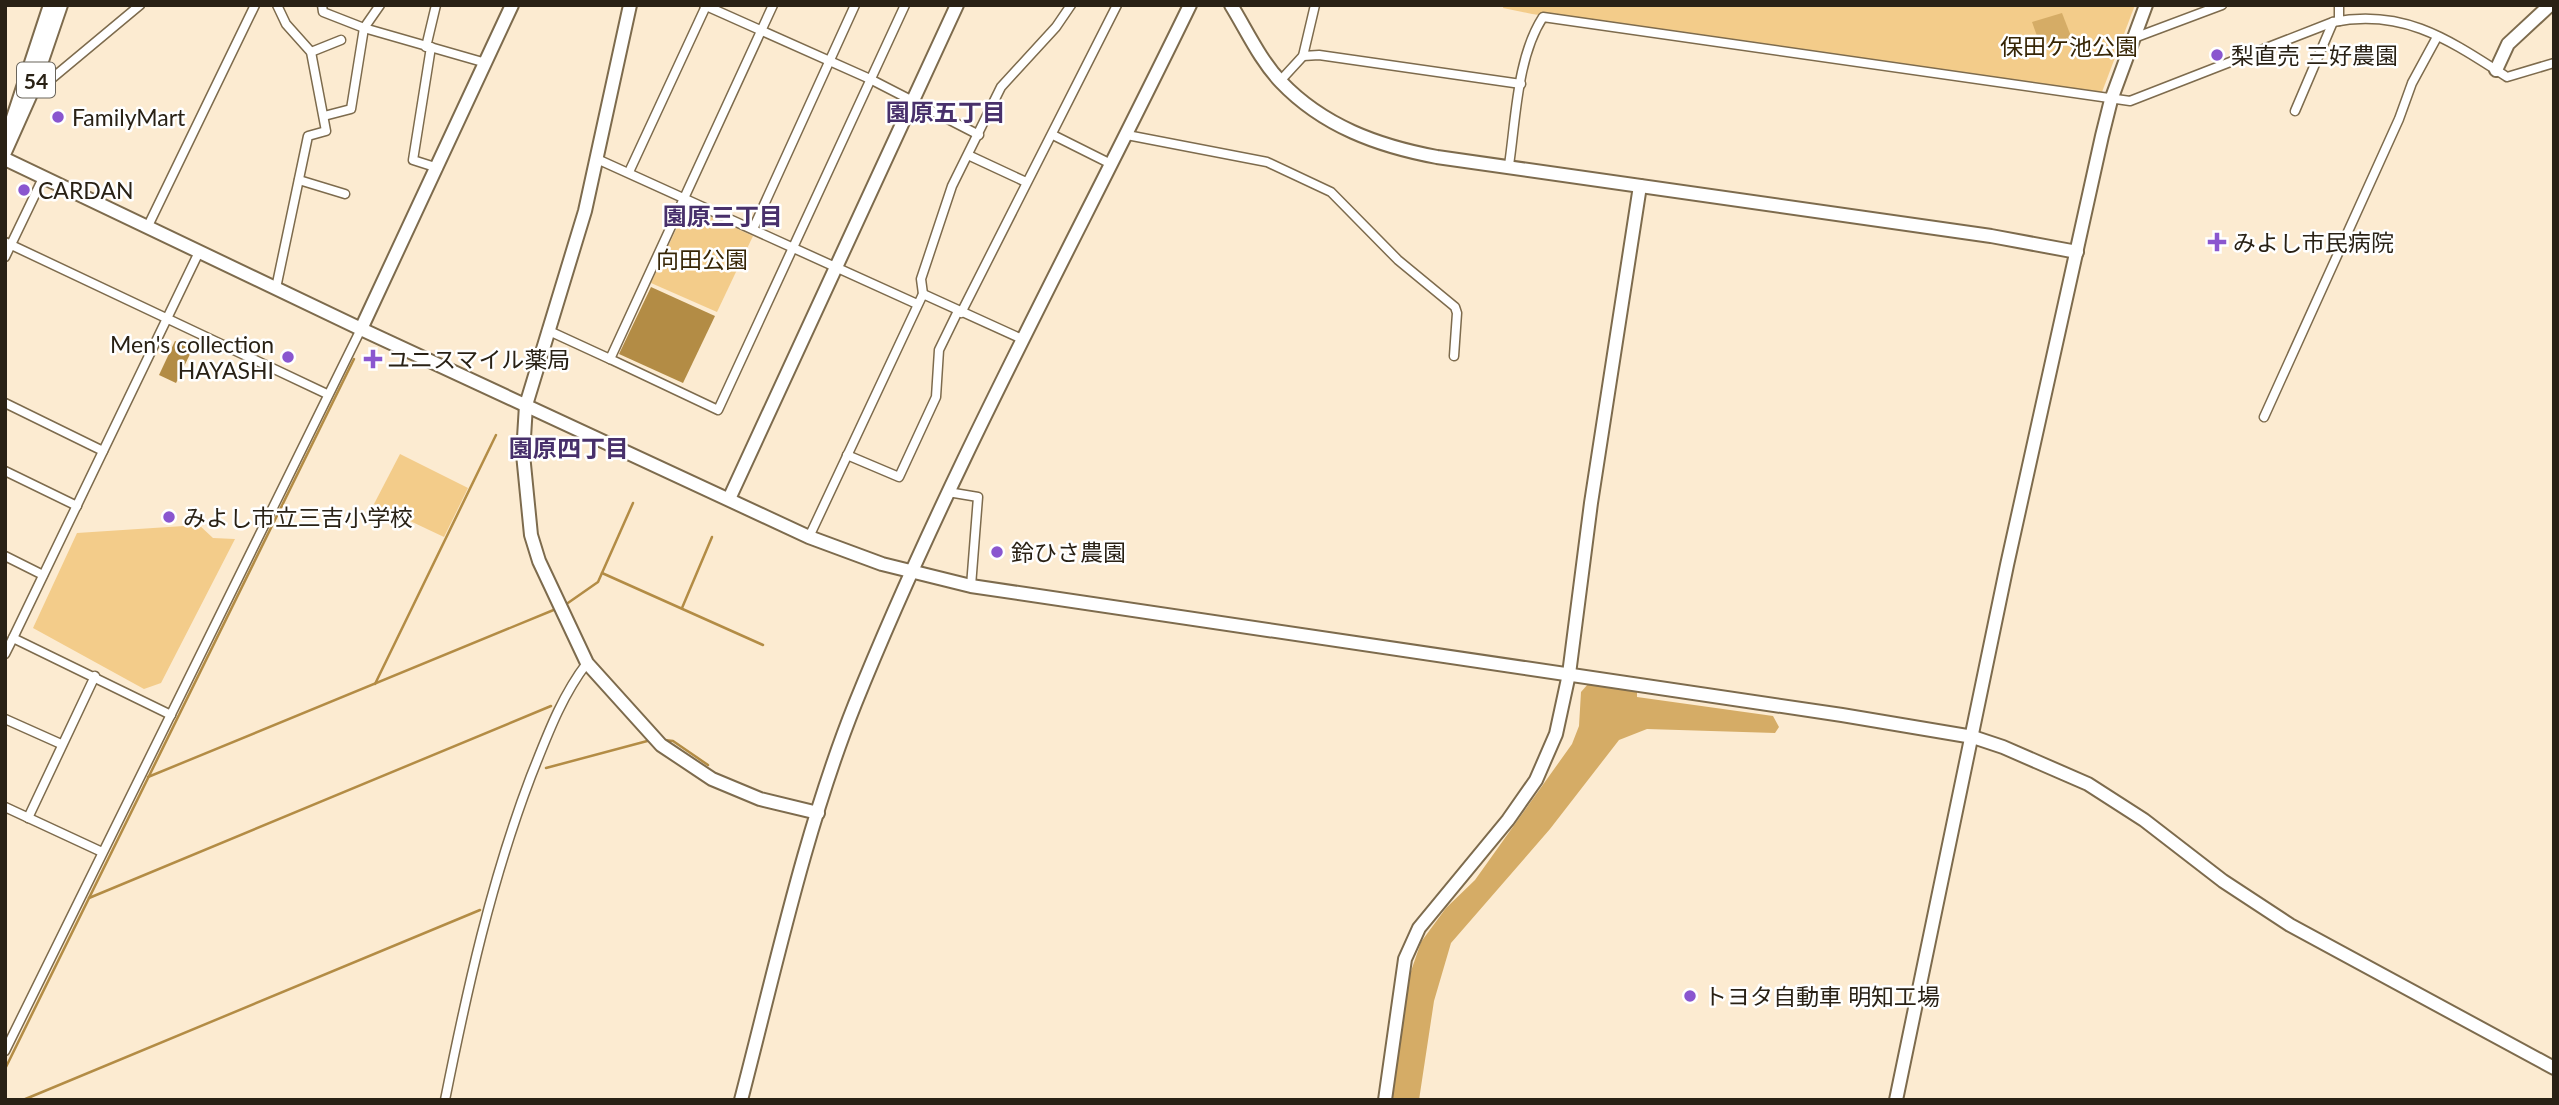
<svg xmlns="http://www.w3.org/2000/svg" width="2559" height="1105" viewBox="0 0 2559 1105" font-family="Lato,'Noto Sans JP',sans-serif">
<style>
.green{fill:#f3cc8a}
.forest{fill:#d5ac66}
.water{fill:#b38c45}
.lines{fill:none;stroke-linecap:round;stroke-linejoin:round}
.stream{stroke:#b38c45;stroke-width:2.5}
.street-casing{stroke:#7d6b4d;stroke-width:11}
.secondary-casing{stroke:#7d6b4d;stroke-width:16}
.primary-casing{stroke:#7d6b4d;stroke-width:16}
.street{stroke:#fff;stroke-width:8}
.secondary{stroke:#fff;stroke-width:12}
.primary{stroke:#fff;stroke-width:12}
.poi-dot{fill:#8a56cf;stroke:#fff;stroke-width:2.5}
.labels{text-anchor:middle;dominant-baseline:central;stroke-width:5;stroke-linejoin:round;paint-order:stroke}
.shield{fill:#fff;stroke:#69645b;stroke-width:2}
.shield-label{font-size:21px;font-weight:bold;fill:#292115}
.park-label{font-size:23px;fill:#372606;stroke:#fff}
.poi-label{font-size:23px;fill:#292115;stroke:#fff;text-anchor:start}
.neighbourhood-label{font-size:24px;font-weight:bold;fill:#48306b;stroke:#fff}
</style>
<rect width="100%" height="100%" fill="#fcebd1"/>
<g class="green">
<path d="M 1504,5 L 2135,5 L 2102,92 L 1532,14 L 1503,8 Z"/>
<path d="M 687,206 L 753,236 L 717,312 L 651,283 Z"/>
<path d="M 400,454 L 468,488 L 444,537 L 374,504 Z"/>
<path d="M 199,525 L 213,538 L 235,539 L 161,683 L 144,689 L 33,628 L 77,533 Z"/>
</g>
<g class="forest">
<path d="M 2062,13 L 2074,44 L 2047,46 L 2037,36 L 2032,22 Z"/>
<path d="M 1588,684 L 1637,692 L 1637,697 L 1773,716 L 1779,727 L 1775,733 L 1647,729 L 1619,740 L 1550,829 L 1451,943 L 1434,1001 L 1419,1100 L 1391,1100 L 1409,977 L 1421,942 L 1446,908 L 1475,880 L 1572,744 L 1579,726 L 1581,692 Z"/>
</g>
<g class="water">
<path d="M 651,287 L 715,316 L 683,383 L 619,354 Z"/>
<path d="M 175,341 L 192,350 L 176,383 L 159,375 Z"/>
</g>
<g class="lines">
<g class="stream">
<path d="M 602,573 L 763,645"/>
<path d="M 565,605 L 598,582 L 633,503"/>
<path d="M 682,608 L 712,537"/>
<path d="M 375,684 L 496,435"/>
<path d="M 664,740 L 673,741 L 708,765"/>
<path d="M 546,768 L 651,740"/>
<path d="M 148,777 L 556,609"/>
<path d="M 89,898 L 551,706"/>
<path d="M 5,1069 L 354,359"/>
<path d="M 23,1100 L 480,910"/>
</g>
<defs>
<g id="street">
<path d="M 322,5 L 323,12 L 364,28 L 486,63"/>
<path d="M 704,5 L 870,79 L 979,135"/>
<path d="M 1315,5 L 1303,56 L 1319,55 L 1521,84"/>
<path d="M 2339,21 L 2339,5"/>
<path d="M 2134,38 L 2222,5"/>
<path d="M 426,47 L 436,5"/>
<path d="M 431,47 L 413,160 L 438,168"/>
<path d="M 311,52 L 341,40"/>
<path d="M 1280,81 L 1303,56"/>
<path d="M 32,95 L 140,5"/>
<path d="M 2295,111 L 2333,22"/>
<path d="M 324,116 L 351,109 L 364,28 L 380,5"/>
<path d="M 1053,135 L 1111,164"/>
<path d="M 1127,135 L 1267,162 L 1331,192 L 1398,260 L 1455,307 L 1457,313 L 1454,356"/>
<path d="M 968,155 L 1026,182"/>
<path d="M 597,159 L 917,304"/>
<path d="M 1509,165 C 1516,118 1517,57 1543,17 L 2130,101 L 2333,22 C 2404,8 2449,40 2507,77 L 2554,63"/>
<path d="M 629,172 L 706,6"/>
<path d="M 299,180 L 345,194"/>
<path d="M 147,228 L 255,5"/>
<path d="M 753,229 L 855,5"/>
<path d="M 5,242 L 327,394"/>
<path d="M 5,257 L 43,178"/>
<path d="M 276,288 L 308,136 L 326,131 L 311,52 L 286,24 L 277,5"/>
<path d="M 923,294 L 1022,339"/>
<path d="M 961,313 L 1117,5"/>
<path d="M 547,330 L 610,359 L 773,5"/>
<path d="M 610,359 L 718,410 L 905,5"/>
<path d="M 5,403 L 103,451"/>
<path d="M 2264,417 L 2399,119 L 2412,83 L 2437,37"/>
<path d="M 847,455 L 899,477 L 936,397 L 939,350 L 958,311"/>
<path d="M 5,471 L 77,506"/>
<path d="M 948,492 L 978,497 L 971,586"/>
<path d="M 809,537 L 923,294 L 921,279 L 952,186 L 1001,87 L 1056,27 L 1071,5"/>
<path d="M 5,556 L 43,575"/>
<path d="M 5,654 L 13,638"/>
<path d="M 171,715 L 13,638 L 199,252"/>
<path d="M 5,719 L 61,744"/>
<path d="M 5,807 L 102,852"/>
<path d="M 28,818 L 95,676"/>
<path d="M 5,1051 L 361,329"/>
<path d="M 445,1100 C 467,990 491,881 531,776 C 547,736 561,697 587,663"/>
</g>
<g id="secondary">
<path d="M 630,5 L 585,211 L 526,405 L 523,454 L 531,535 L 539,561 L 587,663 L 661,745 L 712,779 L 760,799 L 818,813"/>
<path d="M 1231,5 C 1247,31 1260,60 1281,82 C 1323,126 1378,146 1437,157 L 1991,236 L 2077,252"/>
<path d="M 2496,70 L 2508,44 L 2550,5"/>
<path d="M 5,159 L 361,329 L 809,537 L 882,564 L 971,586 L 1842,715 L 1973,737 L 2003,747 L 2088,784 L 2144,820 L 2223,881 L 2290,925 L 2554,1068"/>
<path d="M 361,329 L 512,5"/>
<path d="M 729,499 L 957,5"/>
<path d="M 741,1100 C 775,970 805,829 855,704 C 952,464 1077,238 1190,5"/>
<path d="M 1385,1100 L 1405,959 L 1419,928 L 1508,820 L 1536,780 L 1556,734 L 1569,674 L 1591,503 L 1640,186"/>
<path d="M 1896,1100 L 2007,565 L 2102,136 L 2111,100 L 2146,5"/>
</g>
<g id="primary">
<path d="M 5,142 L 50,5"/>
<path d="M 5,152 L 30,96 L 61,5"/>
</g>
</defs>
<use href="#street" class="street-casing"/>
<use href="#secondary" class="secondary-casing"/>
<use href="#primary" class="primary-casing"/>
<use href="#street" class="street"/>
<use href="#secondary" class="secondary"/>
<use href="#primary" class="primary"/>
</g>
<g class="poi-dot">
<circle cx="2217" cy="55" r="7"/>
<circle cx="58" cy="117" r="7"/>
<circle cx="24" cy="190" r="7"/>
<path d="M2213.5 231.5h7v7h7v7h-7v7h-7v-7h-7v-7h7z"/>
<circle cx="288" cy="357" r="7"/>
<path d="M369.5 348.5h7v7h7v7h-7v7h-7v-7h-7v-7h7z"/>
<circle cx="169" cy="517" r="7"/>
<circle cx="997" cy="552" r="7"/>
<circle cx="1690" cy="996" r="7"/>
</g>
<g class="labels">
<rect class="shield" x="17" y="62.5" width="38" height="35" rx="5"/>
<g class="shield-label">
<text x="36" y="80">54</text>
</g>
<g class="park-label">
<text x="2069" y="46">保田ケ池公園</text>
<text x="702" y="259">向田公園</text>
</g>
<g class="poi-label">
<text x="2231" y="55">梨直売 三好農園</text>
<text x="72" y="117">FamilyMart</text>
<text x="38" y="190">CARDAN</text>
<text x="2233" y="242">みよし市民病院</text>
<text x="274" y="344" text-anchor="end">Men's collection<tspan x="274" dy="26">HAYASHI</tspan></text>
<text x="387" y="359">ユニスマイル薬局</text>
<text x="183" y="517">みよし市立三吉小学校</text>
<text x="1011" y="552">鈴ひさ農園</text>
<text x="1704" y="996">トヨタ自動車 明知工場</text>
</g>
<g class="neighbourhood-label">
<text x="946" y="111">園原五丁目</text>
<text x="723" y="215">園原三丁目</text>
<text x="569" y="447">園原四丁目</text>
</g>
</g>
<rect width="2559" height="1105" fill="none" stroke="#292115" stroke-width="14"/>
</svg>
